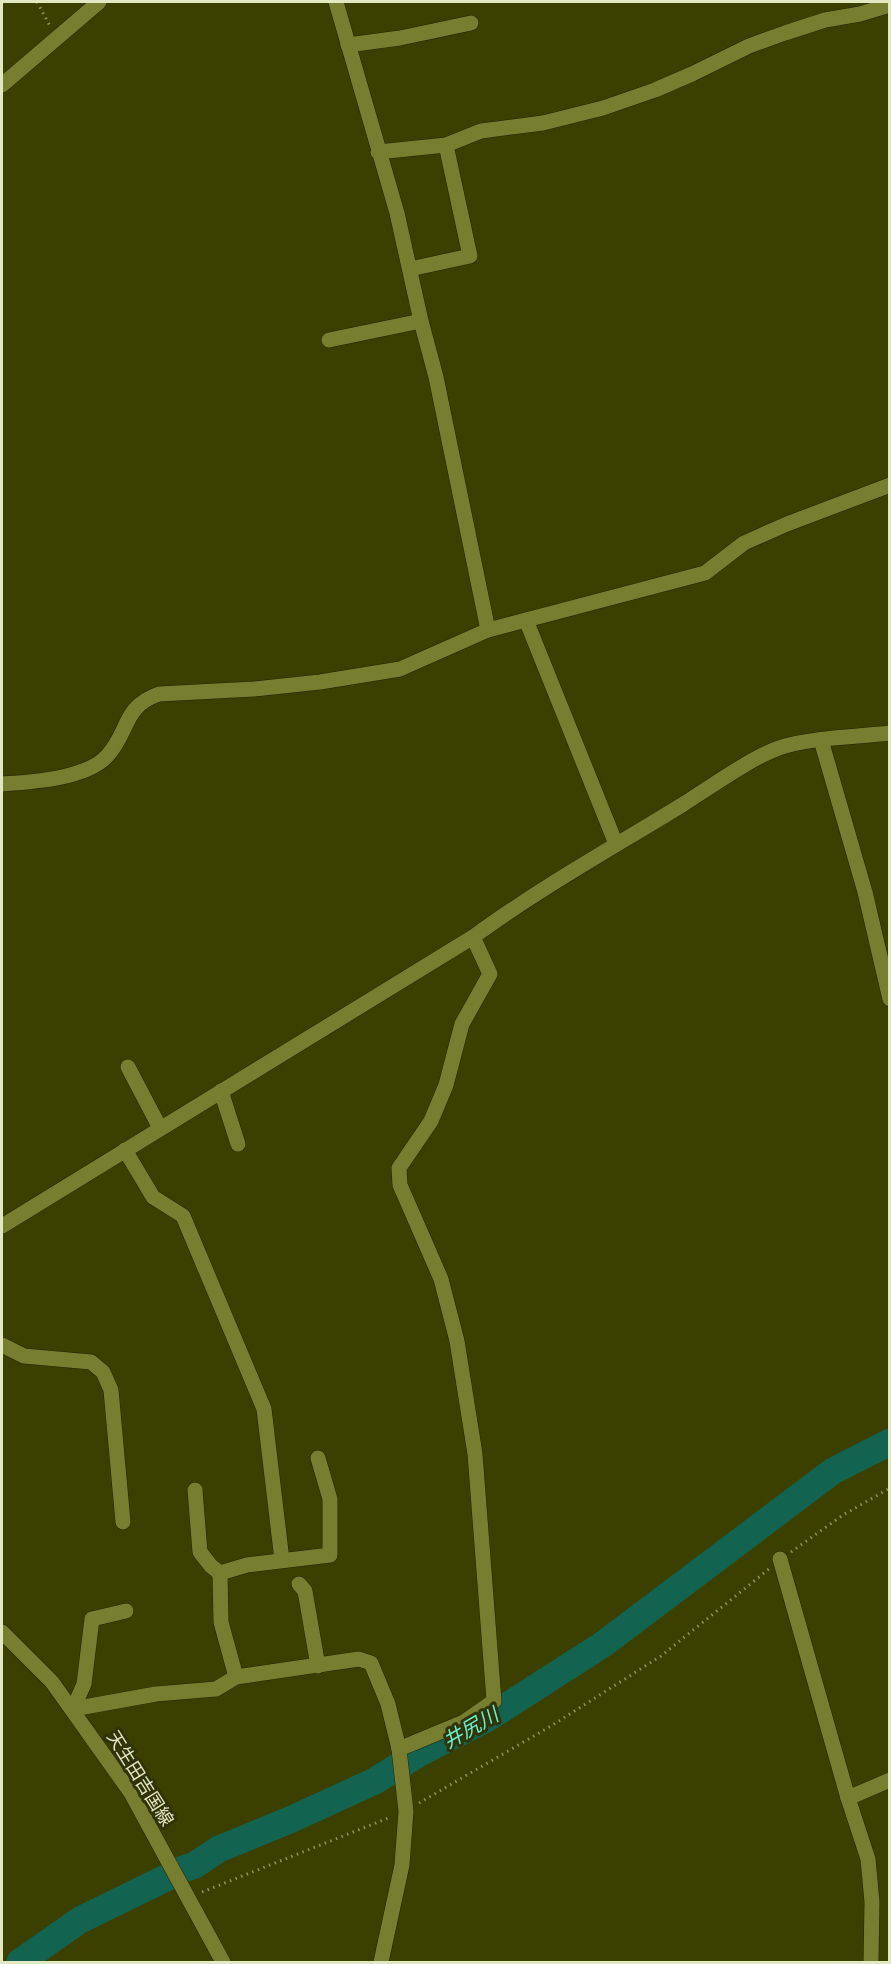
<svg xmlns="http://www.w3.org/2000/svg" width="891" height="1964" viewBox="0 0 891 1964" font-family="'Exo 2','Noto Sans JP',sans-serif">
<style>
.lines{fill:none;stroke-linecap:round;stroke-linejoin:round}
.river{stroke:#136351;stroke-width:27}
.street-casing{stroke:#222500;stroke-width:16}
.secondary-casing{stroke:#222500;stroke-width:16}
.path{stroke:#8e9260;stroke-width:3;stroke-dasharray:1.5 4.5;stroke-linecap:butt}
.street{stroke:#777e30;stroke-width:15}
.secondary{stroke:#777e30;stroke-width:15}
.labels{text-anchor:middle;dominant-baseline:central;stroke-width:6;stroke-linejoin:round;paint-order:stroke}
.street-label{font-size:18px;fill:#e3e8c2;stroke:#31340a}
.water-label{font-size:20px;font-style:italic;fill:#6bf1ce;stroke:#31340a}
</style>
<rect width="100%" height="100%" fill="#3b3f00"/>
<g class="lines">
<path class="river" d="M 20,1962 L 80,1920 L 170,1876 L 172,1873 L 195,1865 L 219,1849 L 292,1819 L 375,1781 L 418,1754 L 488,1718 L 602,1645 L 833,1471 L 890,1442"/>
<defs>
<g id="street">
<path d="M 336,2 L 397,213 L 421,321 L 436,377 L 488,630"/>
<path d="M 348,45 L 400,38 L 471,23"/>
<path d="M 2,85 L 99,2"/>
<path d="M 378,152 L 446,145 L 481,131 L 543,123 L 603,108 L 655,90 L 692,74 L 749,46 L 785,33 L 825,20 L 860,14 L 890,5"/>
<path d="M 410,269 L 470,256 L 446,145"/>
<path d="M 329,340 L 421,321"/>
<path d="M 526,620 L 616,844"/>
<path d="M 821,740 L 865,892 L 890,999"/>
<path d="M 2,784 C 31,782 86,779 107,756 C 130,731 122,707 159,694 L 254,689 L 320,682 L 400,669 L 488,630 L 705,573 L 744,543 L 787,524 L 890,485"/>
<path d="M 128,1067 L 160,1128"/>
<path d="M 221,1091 L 238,1144"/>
<path d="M 125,1150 L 153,1197 L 183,1216 L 264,1409 L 282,1560"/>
<path d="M 2,1226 L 473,937 C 540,888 612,848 682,805 C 709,788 756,754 785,746 C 819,737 855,737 890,733"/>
<path d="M 2,1345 L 24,1356 L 91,1362 L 103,1372 L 111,1390 L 123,1522"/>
<path d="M 195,1490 L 200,1552 L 211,1566 L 220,1573"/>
<path d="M 780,1559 L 848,1798 L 868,1859 L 872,1902 L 871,1962"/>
<path d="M 299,1584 L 305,1591 L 318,1666"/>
<path d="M 236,1677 L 221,1622 L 220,1573 L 247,1565 L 330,1555 L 330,1499 L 318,1458"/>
<path d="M 73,1709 L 156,1694 L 216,1689 L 236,1677 L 359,1659 L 371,1663 L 388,1704 L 399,1749 L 406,1811 L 402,1865 L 381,1962"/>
<path d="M 73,1709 L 84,1684 L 92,1619 L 126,1611"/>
<path d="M 399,1749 L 464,1722 L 494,1701 L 475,1454 L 457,1341 L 441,1279 L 400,1185 L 399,1168 L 431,1121 L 446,1085 L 462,1024 L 490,974 L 473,937"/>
<path d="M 848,1798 L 890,1780"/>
</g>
<path id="secondary" d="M 2,1632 L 52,1682 L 131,1793 L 223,1962"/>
</defs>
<use href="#street" class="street-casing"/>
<use href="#secondary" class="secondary-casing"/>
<g class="path">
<path d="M 37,2 L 50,26"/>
<path d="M 791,1552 L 843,1515 L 890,1488"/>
<path d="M 419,1803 L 551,1726 L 661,1656 L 769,1569"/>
<path d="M 202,1892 L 391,1817"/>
</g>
<use href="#street" class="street"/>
<use href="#secondary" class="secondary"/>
</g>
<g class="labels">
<g class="street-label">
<text transform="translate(141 1778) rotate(58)">天生田吉国線</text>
</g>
<g class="water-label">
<text transform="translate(470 1727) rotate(-30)">井尻川</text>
</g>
</g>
<rect width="891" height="1964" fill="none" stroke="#e3e8c2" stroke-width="6"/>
</svg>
